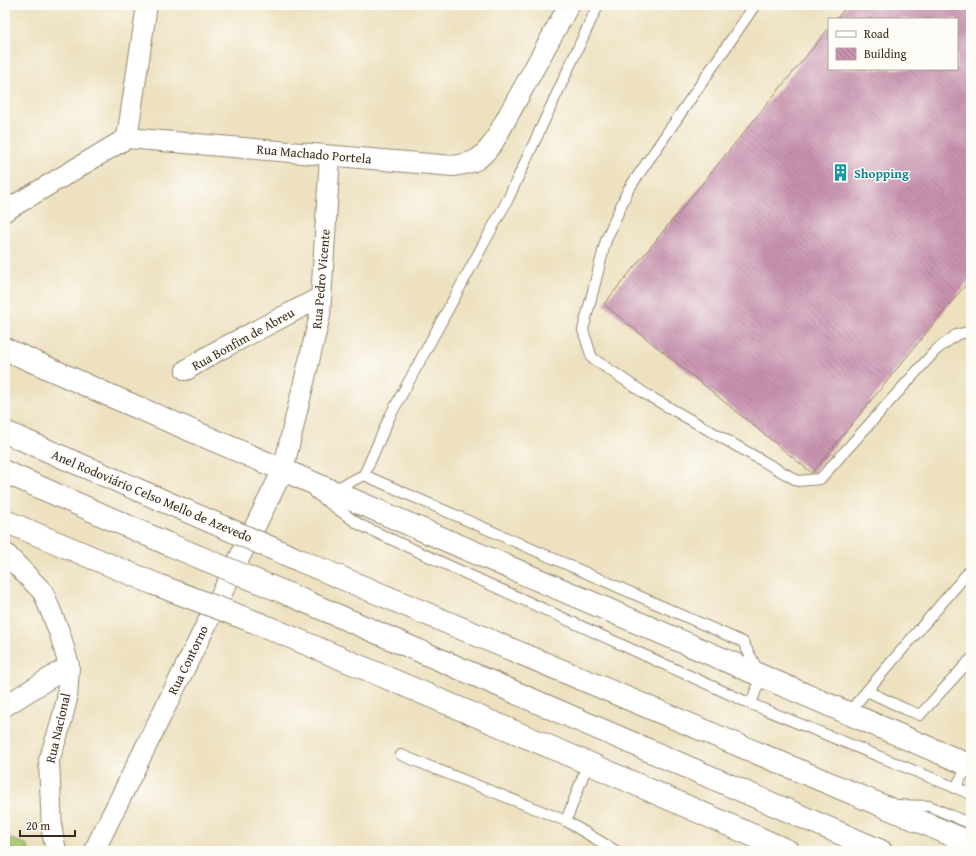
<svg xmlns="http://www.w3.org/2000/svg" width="976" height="856" viewBox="0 0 976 856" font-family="'Gentium Book Plus',serif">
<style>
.pitch{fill:#aac86f;stroke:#727946}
.building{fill:url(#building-back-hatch)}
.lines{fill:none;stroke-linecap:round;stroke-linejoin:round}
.lane-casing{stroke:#94866f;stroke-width:12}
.street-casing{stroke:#94866f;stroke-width:22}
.secondary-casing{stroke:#94866f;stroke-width:24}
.highway-casing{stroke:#94866f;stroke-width:24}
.lane{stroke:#fff;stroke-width:10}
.street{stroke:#fff;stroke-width:20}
.secondary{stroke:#fff;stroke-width:22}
.highway{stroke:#fff;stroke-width:22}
.secondary-bridge-casing{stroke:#94866f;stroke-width:24;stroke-linecap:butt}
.highway-bridge-casing{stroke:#94866f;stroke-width:24;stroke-linecap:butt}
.secondary-bridge{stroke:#fff;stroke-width:22}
.highway-bridge{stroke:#fff;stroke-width:22}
.labels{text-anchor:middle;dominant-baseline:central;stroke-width:3;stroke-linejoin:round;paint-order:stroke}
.street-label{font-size:13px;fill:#3b2a1e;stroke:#fdfcf7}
.culture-label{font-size:13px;font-weight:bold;fill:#0d838f;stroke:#fdfcf7;text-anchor:start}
</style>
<defs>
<pattern id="building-back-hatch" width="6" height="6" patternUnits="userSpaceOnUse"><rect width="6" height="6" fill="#c892af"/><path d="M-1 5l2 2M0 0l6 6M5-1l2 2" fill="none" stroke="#a4778e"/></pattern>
</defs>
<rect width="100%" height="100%" fill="#fdfcf7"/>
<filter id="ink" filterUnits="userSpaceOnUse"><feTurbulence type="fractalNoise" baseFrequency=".025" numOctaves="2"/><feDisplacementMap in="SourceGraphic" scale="8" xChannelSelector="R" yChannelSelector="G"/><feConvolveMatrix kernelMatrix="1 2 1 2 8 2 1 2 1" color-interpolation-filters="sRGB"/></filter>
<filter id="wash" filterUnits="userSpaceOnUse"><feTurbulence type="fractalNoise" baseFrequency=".012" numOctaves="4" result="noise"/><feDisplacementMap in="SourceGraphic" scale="16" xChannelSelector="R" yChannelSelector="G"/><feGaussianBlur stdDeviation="0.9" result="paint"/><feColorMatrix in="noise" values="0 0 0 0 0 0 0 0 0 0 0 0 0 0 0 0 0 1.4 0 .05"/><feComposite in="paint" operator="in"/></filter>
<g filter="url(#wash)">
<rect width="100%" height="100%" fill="#ede1c0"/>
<path class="pitch" d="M 5,837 L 26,844 L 29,851 L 5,851 Z"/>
<g id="blocks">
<path class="building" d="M 848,5 L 971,5 L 971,278 L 812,473 L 604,304 L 829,28 L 829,69 L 957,69 L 957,19 L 836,19 Z"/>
</g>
</g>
<g filter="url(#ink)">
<use href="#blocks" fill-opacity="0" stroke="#94866f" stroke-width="1"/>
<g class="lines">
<defs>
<g id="lane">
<path d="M 755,5 L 628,190 L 606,240 L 583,330 L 592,358 L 647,395 L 798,481 L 820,479 L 936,350 L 956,335 L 967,332 L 971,334"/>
<path d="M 364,475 L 390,416 L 508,199 L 598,5"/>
<path d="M 315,493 L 360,525 L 751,704 L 761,676 L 743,642 L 364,475 L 333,490"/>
<path d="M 867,691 L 905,709 L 920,715 L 971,659"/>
<path d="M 751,704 L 971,794"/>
<path d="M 848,713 L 971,569"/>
<path d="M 401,755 L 566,821"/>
<path d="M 588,763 L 566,821 L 616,851"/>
<path d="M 955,788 L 969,765"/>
<path d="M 897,805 L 929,806 L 971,824"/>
</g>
<g id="street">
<path d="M 127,138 L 453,166 C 475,163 480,160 493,143 L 569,5"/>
<path d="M 127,138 L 147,5"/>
<path d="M 5,211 L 127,138"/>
<path d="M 186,370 L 217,351 L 321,297"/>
<path d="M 5,553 L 43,592 L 60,634 L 69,666 L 67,699 L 59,730 L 49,760 L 52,831 L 56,851"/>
<path d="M 5,706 L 69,666"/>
<path d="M 94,851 L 283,470 L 320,315 L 330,156"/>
</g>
<g id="secondary">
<path d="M 5,349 L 104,393 L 971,766"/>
<path d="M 5,521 L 155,584"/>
<path d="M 260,624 L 588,763 L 788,851"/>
</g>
<g id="highway">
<path d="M 5,432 L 182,509"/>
<path d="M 5,472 L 168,544"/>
<path d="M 299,560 L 971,843"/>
<path d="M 288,594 L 881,851"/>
</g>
</defs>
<use href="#lane" class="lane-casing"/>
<use href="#street" class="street-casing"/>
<use href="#secondary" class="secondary-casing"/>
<use href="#highway" class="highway-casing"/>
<use href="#lane" class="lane"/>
<use href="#street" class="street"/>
<use href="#secondary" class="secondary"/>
<use href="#highway" class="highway"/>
<defs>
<path id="secondary-bridge" d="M 155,584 L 260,624"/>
<g id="highway-bridge">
<path d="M 182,509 L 299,560"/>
<path d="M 168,544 L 288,594"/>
</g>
</defs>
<use href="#secondary-bridge" class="secondary-bridge-casing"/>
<use href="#highway-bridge" class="highway-bridge-casing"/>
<use href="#secondary-bridge" class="secondary-bridge"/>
<use href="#highway-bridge" class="highway-bridge"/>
</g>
</g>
<defs>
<symbol id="building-bare" viewBox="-9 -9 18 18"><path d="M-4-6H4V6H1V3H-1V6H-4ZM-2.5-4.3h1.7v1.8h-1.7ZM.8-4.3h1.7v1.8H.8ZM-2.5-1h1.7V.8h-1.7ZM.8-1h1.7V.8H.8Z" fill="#0f9aa8" stroke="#fdfcf7" stroke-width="2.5" paint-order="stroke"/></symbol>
</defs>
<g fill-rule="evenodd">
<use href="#building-bare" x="828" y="160" width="25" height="25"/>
</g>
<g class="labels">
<g class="street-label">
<text transform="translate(314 154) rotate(5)">Rua Machado Portela</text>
<text transform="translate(321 279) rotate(-85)">Rua Pedro Vicente</text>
<text transform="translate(243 339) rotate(-29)">Rua Bonfim de Abreu</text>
<text transform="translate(152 496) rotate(23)">Anel Rodoviário Celso Mello de Azevedo</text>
<text transform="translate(188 660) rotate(-64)">Rua Contorno</text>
<text transform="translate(58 728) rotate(-77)">Rua Nacional</text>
</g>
<g class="culture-label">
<text x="854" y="173">Shopping</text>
</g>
</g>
<rect width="976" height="856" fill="none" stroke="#fdfcf7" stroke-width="20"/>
<rect x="828" y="18" width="130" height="52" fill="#fdfcf7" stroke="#afa8a0"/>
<rect x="836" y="31" width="20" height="6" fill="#ffffff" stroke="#afa8a0"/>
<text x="864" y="38" font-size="12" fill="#3b2a1e">Road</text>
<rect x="836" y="48" width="20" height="12" fill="url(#building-back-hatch)" stroke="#afa8a0"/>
<text x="864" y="58" font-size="12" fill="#3b2a1e">Building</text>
<path d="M20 830v6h55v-6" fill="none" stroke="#3b2a1e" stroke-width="2"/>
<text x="26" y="830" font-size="12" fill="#3b2a1e" stroke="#fdfcf7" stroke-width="3" paint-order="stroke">20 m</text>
</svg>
